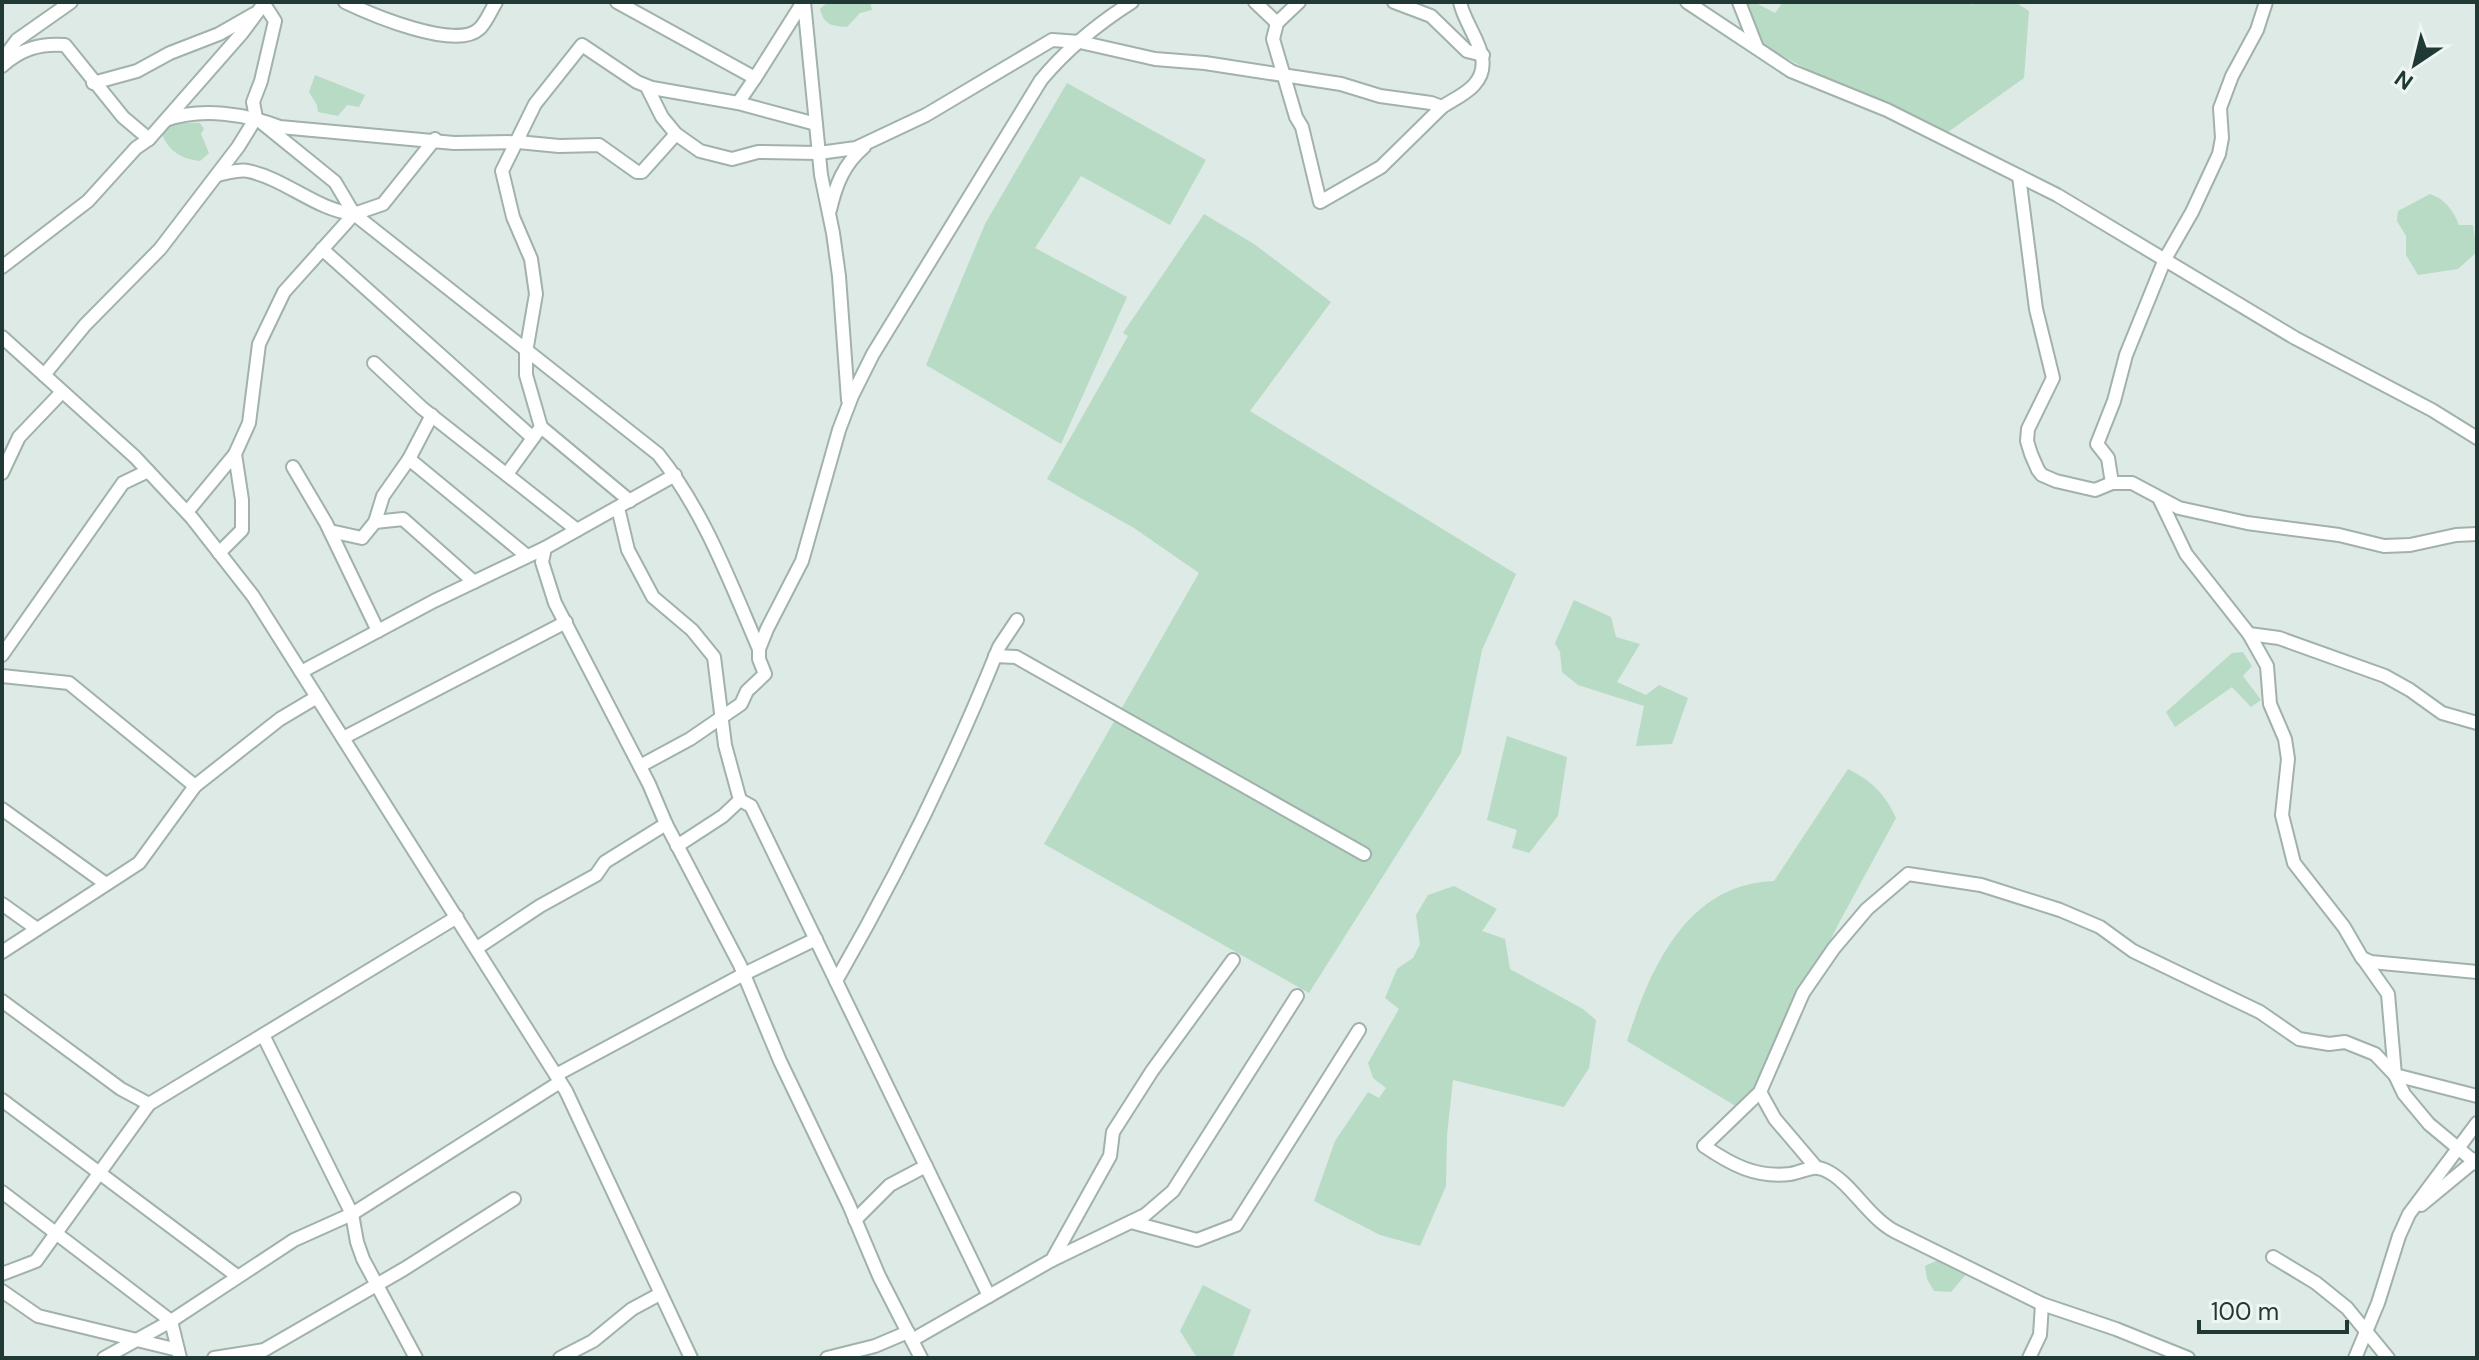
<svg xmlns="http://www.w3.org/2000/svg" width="2479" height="1360" font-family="'DM Sans',sans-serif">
<rect width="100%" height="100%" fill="#deeae5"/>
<g fill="#b7dbc4">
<path d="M828,2h42l2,8 -12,3 -13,14c-15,-1 -23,-2 -27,-18z"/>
<polygon points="1744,2 1754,2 1775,13 1783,2 1967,2 1971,5 1974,2 2015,2 2029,11 2024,78 1948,132 1821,77 1761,44"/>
<polygon points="315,75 365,95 359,107 347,105 338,116 318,112 317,105 309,92"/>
<polygon points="1067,83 1206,160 1170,225 1081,176 1035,248 1127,297 1061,444 926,365 985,224"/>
<path d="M173,122l27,1 4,6 -3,5 8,19 -9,8c-18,-2 -31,-9 -38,-27l3,-6z"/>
<path d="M2430,194c15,5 23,16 29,31h14l4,27 -19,17 -40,6 -12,-20v-19l-9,-15 1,-10z"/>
<polygon points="1204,214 1254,244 1331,302 1250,411 1516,574 1482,650 1461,753 1309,993 1044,844 1199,573 1134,528 1047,479 1128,336 1123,333"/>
<polygon points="1574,600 1611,617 1616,637 1640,644 1617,682 1646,695 1659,685 1688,698 1672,744 1636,746 1644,706 1578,685 1562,672 1560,652 1555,643"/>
<polygon points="2243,652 2252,666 2243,676 2261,700 2251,707 2232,687 2175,727 2166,712 2232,653"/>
<polygon points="1507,736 1567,757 1558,816 1529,853 1512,848 1517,830 1487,820"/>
<path d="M1848,769c24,12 37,25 48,49l-56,103 -85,170 -16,17 -112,-67c23,-72 59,-157 147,-160z"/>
<polygon points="1454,886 1497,909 1482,931 1505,939 1510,969 1583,1009 1596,1020 1589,1068 1564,1107 1453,1080 1447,1135 1446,1186 1420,1246 1380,1235 1314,1201 1335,1141 1368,1092 1379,1098 1386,1088 1373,1078 1368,1063 1399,1009 1385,998 1397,969 1413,958 1420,944 1416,915 1428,895"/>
<polygon points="1945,1257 1967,1273 1951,1292 1934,1291 1927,1279 1925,1266"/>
<polygon points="1203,1285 1251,1310 1232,1358 1197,1358 1180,1331"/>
</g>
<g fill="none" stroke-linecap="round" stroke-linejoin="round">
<defs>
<g id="minor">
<path d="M345,2c25,12 111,49 134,27 7,-6 12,-19 17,-27"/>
<polyline points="617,2 755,78 803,2"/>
<polyline points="804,2 821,175 833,233 839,276 848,400"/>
<polyline points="1255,2 1277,23"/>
<polyline points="1299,2 1277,23 1273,39 1296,117 1302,127 1320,202 1381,167 1442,107"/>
<polyline points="1394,2 1431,16 1467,51 1483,55"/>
<polyline points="1687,2 1791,71 1887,110 2057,195 2295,338 2432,410 2477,438"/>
<polyline points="1739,2 1757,48"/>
<path d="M264,4l11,17 -14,60 -8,21 3,16 79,64 19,32 304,240c46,57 72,128 101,195"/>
<polyline points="2,60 17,40 71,2"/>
<path d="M2,66c19,-17 38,-23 63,-21l58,72 26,22"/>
<polyline points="93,83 137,71 170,53 219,34 254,14"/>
<polyline points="647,87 662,117 676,134"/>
<polyline points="738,103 755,78"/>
<path d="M166,120c35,-13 80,-6 114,7l174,16 64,-1 41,4 40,-1 38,27h5l34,-38 24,17 32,8 26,-7 61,1 37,-5 70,-33 126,-75 28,2 75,17 50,4 136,21 39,12 51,7 11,4c10,-7 23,-12 32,-22 24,-26 -9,-56 -14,-83"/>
<path d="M217,175c10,-2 22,-6 31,-4 38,8 68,39 106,43"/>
<polyline points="2019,176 2036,309 2053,378 2028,429 2027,441 2031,454 2038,470 2042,475 2056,481 2095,490 2112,483 2132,483 2179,508 2247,523 2339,535 2384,546 2410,545 2456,535 2477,534"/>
<path d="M830,210c6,-26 14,-46 34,-63"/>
<polyline points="322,249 533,438"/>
<polyline points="2,267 88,201 136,148 149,139 242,33 265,2"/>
<polyline points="2,337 135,457 192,518 253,596 566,1091 691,1358"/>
<polyline points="374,363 422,408 577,530"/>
<polyline points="44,375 85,325 160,249 238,147 256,118"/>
<polyline points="541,427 630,501"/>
<polyline points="409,459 527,556"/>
<polyline points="293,467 326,523 378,631"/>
<polyline points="2,473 19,437 62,392"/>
<polyline points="507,474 541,427 526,375 526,352 536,294 531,259 513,217 502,171 535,104 582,45 637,82 652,88 738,103 816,124"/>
<polyline points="2112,483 2108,458 2097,444 2114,401 2126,355 2165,259 2192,212 2219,154 2222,138 2220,108 2232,76 2257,30 2266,2"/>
<polyline points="2160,500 2186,554 2249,634 2279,638 2385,676 2410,690 2442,713 2477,723"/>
<polyline points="618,508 628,550 653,597 692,630 714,657 725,745 740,800 723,816 677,846"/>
<polyline points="187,512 235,454"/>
<polyline points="375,522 383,496 409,459 432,415"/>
<polyline points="330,531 362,538 375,522 403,519 474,582"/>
<polyline points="545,548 542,562 555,603 649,784 666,824 740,965 780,1061 849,1205 879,1276 921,1358"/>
<polyline points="219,553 242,530 242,500 235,454 249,423 259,344 284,292 354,214 383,204 435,139"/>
<polyline points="2249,634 2267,666 2270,704 2285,739 2288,759 2282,815 2294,863 2344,927 2362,958 2371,962 2477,972"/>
<polyline points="2,655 123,483 148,471"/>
<polyline points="995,656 1016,657 1364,854"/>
<polyline points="301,672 434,601 545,548 675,475"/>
<polyline points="2,676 69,683 195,786 280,719 317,697"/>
<polyline points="343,738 566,622"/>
<path d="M640,766l50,-27 51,-35 6,-13 18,-17 -6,-15v-10l8,-20 35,-68 37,-131 13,-34 21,-42 168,-274c25,-30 58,-57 91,-78"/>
<polyline points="740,800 751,806 989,1296"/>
<polyline points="2,809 106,884"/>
<polyline points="2,904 37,929"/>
<polyline points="477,948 540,906 596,875 605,862 666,824"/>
<polyline points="2,952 139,863 195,786"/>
<polyline points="2364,960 2388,994 2395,1075 2477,1096"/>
<path d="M836,981c62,-108 117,-219 163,-334l18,-27"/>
<polyline points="2,1001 121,1089 149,1104"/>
<polyline points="263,1035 352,1214 357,1242 363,1259 416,1358"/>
<polyline points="556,1075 744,974 816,939"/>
<polyline points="1760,1092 1775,1119 1815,1166"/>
<polyline points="2,1100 237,1276"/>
<polyline points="2,1192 171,1321 180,1358"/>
<polyline points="2421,1205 2477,1159"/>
<polyline points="855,1220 890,1185 926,1166"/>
<polyline points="1131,1222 1197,1240 1236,1225 1359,1030"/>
<polyline points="2273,1257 2316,1283 2347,1308 2388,1358"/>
<polyline points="1052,1260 1145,1215 1173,1191 1297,996"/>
<polyline points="2,1274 36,1261 149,1104 457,917"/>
<polyline points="2,1291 38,1316 178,1350"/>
<polyline points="912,1340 1052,1260 1110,1156 1113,1132 1152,1071 1233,960"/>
<polyline points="104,1358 171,1321 294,1240 352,1214 560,1082"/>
<polyline points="214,1358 264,1350 404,1269 514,1199"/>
<polyline points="560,1358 593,1341 632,1309 660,1294"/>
<polyline points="827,1358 875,1346 908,1332"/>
<polyline points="2029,1358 2040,1335 2042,1304"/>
<path d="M2188,1358l-72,-29 -74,-25 -148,-73c-27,-15 -44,-50 -69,-61 -13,-6 -21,2 -35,4 -34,4 -58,-9 -86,-28l56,-54 43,-99 31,-45 33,-39 41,-35 73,11 79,25 40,17 33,24 127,61 39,27 30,5 16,-2 30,12 20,21 9,19 25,30 48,40"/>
<polyline points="2355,1358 2378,1303 2399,1236 2409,1214 2477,1123"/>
</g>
</defs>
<use href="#minor" stroke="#a1b1ac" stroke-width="16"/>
<use href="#minor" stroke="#fff" stroke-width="12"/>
</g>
<rect width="2479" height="1360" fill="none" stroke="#203934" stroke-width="8"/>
<g transform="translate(2415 64) rotate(215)" stroke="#eef6f3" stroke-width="6" paint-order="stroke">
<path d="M0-6L14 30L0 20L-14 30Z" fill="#203934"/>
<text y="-12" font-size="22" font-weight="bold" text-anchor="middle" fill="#203934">N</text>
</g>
<path d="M2199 1320v12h148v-12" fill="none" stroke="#203934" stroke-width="4"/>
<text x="2211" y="1320" font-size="24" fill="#203934" stroke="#eef6f3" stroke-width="6" paint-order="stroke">100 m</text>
</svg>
